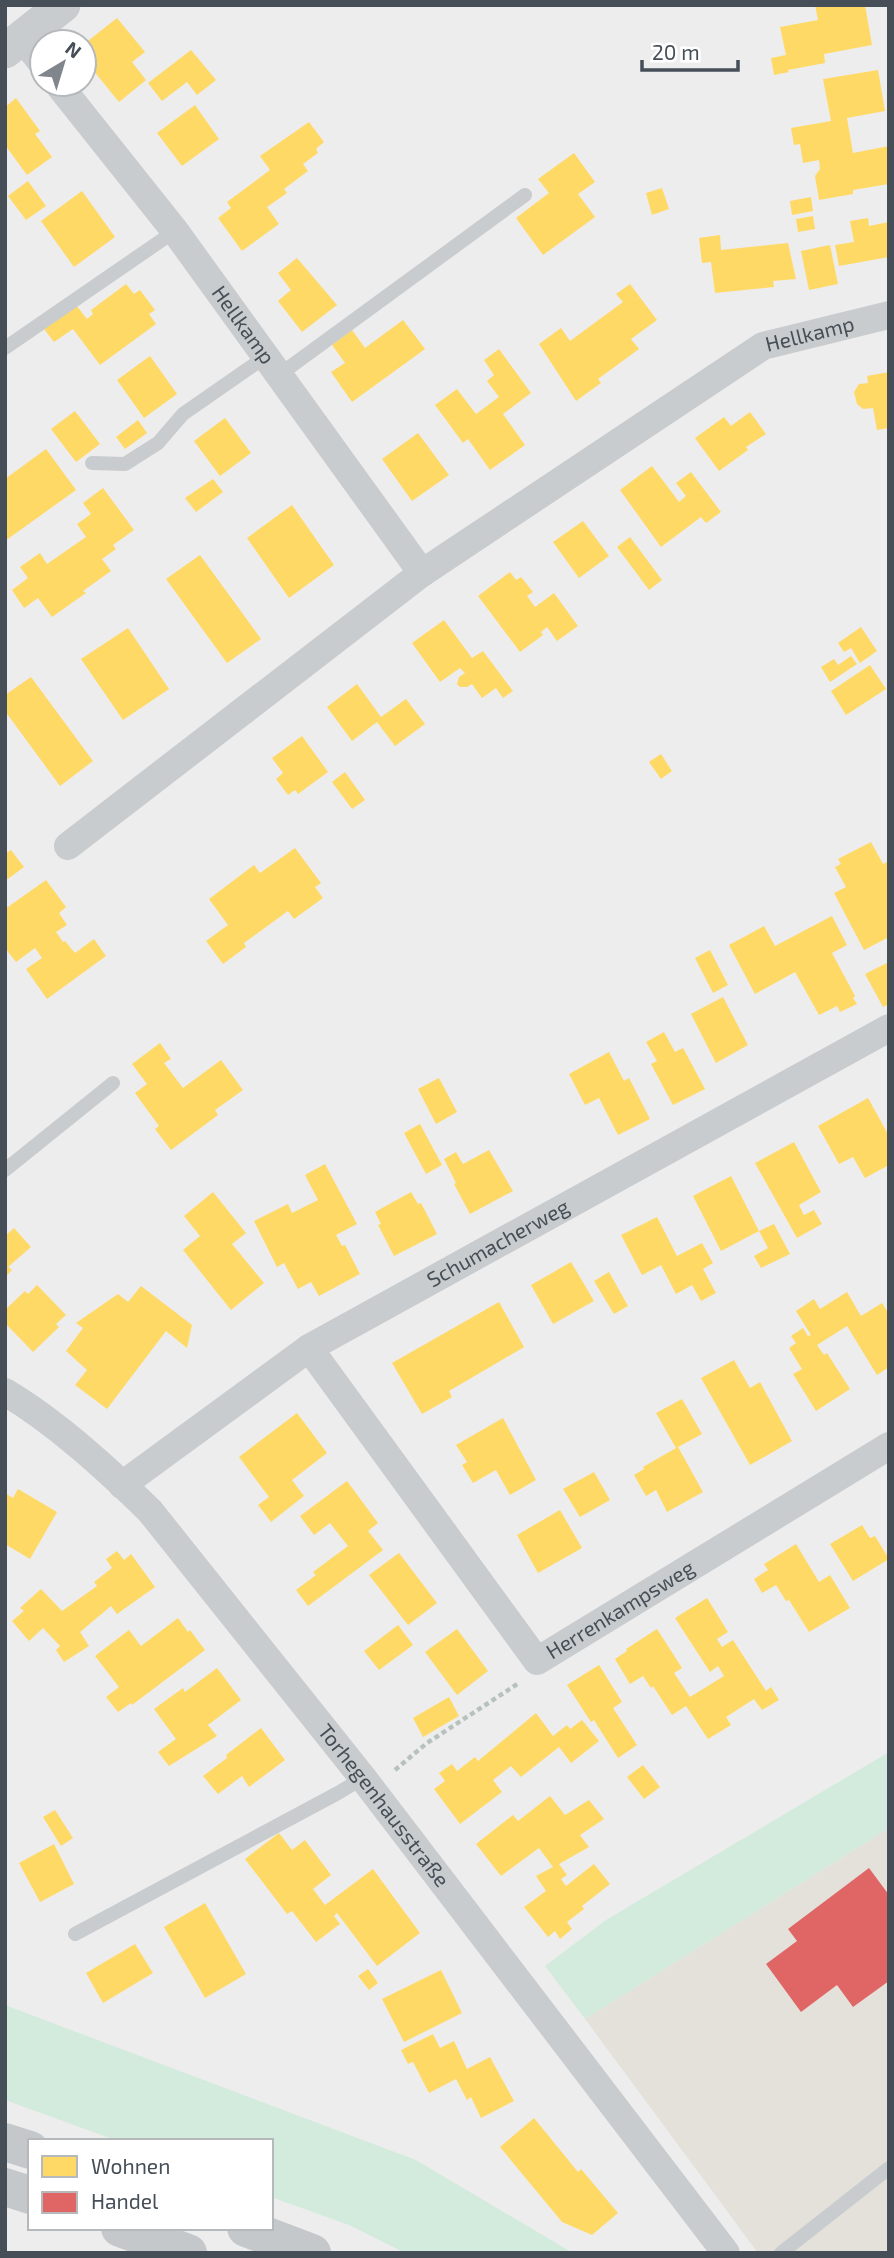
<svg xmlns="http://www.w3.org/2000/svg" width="894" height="2258" font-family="'Exo 2',sans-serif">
<rect width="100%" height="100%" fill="#eeeded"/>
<polygon fill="#e3e1da" points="889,1828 889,2253 758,2253 585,2019"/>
<g fill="#d3ebdd">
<polygon points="889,1752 889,1828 585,2019 545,1966 606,1920"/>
<polygon points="5,2005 416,2160 573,2253 405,2253 349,2225 271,2197 271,2141 118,2141 5,2100"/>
</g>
<g fill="#ffd966">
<polygon points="815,5 854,5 854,7 865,5 872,45 824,54 825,63 788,70 789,72 774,75 771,58 786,55 780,27 818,20"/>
<polygon points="117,18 145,52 132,62 146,80 119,102 84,59 84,44"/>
<polygon points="191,50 216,80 197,95 187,82 162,101 148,83"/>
<polygon points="878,70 885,111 847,118 853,153 889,146 889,184 853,190 853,194 819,200 815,176 820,169 819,160 803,163 800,144 794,145 791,128 831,121 823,79"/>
<polygon points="16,98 40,131 35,134 52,157 27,175 5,145 5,107"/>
<polygon points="195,105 219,139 182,166 157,133"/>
<polygon points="309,122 324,142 316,149 318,153 303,164 308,171 284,189 287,193 267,207 279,224 242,251 218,218 231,208 227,202 270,170 260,156"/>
<polygon points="574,153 595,182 578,194 595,217 543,255 516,218 549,193 538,179"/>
<polygon points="28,181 46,206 26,220 8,196"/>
<polygon points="662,188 669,209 652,215 646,193"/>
<polygon points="82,191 115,237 74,267 41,221"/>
<polygon points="811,197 813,211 792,215 790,201"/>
<polygon points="813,216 815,229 798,232 796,219"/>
<polygon points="868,218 869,226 889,222 889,257 839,266 835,245 854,242 850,221"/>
<polygon points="720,235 721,250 788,243 796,279 773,281 774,287 715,293 711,262 702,263 699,238"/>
<polygon points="830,245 838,284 809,290 801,251"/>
<polygon points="297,258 337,305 302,332 278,301 291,290 278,273"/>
<polygon points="126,284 134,294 140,290 155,310 149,314 156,324 100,365 73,329 54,342 44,329 76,305 87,319 93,314 91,310"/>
<polygon points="630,284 657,320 631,339 639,349 598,379 601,383 576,401 539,344 561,328 570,341 623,302 616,294"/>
<polygon points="403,320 425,349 352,402 331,372 345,363 332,345 352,330 365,348"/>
<polygon points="499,349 531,393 503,414 525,445 490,470 468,439 463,443 435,405 457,389 476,414 499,397 487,381 494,375 484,360"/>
<polygon points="150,356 177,394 144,418 117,380"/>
<polygon points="889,372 889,428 877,430 873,408 863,409 857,404 854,392 859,384 868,383 867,376"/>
<polygon points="75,411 100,444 76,462 51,429"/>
<polygon points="750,412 766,434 746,447 748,450 719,471 695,438 724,417 731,426"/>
<polygon points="225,418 251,453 220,476 194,441"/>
<polygon points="138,420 147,433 125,449 116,437"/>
<polygon points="418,433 449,475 412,501 382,459"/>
<polygon points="46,449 76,490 5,541 5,479"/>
<polygon points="652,466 679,502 686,496 676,483 691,472 721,512 706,523 701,517 661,547 620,490"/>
<polygon points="213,479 223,492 196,512 185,498"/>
<polygon points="103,488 134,530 113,545 116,549 102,559 111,571 83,591 86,593 52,617 38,598 24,608 12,590 28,578 20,567 40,553 47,564 86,537 77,524 91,514 83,503"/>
<polygon points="292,505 334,565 289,598 247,538"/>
<polygon points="583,521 609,556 579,578 553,542"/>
<polygon points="630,537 662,580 649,590 617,547"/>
<polygon points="200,555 261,639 227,663 166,579"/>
<polygon points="510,572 516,580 521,577 533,592 527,596 535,607 554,593 578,626 557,641 547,627 541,632 543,635 520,652 478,596"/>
<polygon points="444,620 472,658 483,651 513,691 503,698 496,688 482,698 472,684 467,687 460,687 457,684 459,677 465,673 460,668 440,682 412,643"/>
<polygon points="861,627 877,651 860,663 851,648 844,652 838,643"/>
<polygon points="128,628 169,689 123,720 81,659"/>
<polygon points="851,656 857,664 830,682 821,667 834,659 838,665"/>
<polygon points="870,665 886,689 846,715 831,691"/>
<polygon points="31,677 93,761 60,786 5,711 5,695"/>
<polygon points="357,684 381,717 406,699 425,724 395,746 377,722 352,741 327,707"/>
<polygon points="302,736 328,772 298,794 295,790 288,795 276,779 283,773 272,758"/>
<polygon points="661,754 672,771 661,779 649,762"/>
<polygon points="345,772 365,800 352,809 332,782"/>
<polygon points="871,842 883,864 889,861 889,937 864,950 834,893 846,887 835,867 841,864 838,859"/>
<polygon points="295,848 321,883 315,887 323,898 294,919 288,911 244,943 246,947 223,964 206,941 228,925 209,899 254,865 260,873"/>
<polygon points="11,850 24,867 5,881 5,854"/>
<polygon points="46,880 66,907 59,913 67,925 56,932 63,942 65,941 75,953 94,939 106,956 47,999 26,969 42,958 35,948 16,962 5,948 5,909"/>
<polygon points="832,916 847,945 832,953 855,996 853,998 857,1004 840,1012 837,1006 819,1015 795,972 755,994 729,945 764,926 775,946"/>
<polygon points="710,950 728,985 713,993 695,958"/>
<polygon points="889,962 889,1004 883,1007 865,974"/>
<polygon points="723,997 748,1045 716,1063 691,1014"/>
<polygon points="664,1032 675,1052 683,1048 705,1089 673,1105 651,1064 657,1061 646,1042"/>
<polygon points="160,1043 171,1059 164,1063 183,1088 221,1060 243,1090 215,1110 218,1115 171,1150 155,1129 159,1126 135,1093 147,1084 132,1064"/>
<polygon points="609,1052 624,1081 629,1078 650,1119 618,1135 599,1098 585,1105 569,1074"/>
<polygon points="439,1078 457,1112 436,1124 418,1089"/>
<polygon points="868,1098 889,1136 889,1165 865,1178 853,1157 839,1164 818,1126"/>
<polygon points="420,1124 442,1165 426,1174 404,1133"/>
<polygon points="794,1142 821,1192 799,1205 804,1215 814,1210 822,1224 797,1238 755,1163"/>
<polygon points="489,1150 513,1191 470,1214 454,1184 456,1183 444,1159 456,1152 463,1164"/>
<polygon points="325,1164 357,1224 336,1235 342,1246 345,1245 360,1274 319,1296 311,1282 298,1289 284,1263 277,1267 254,1221 288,1204 292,1213 318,1200 305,1175"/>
<polygon points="731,1176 759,1231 774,1224 790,1254 761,1268 754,1256 768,1248 759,1231 721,1251 693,1196"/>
<polygon points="213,1192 246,1233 232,1244 264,1283 231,1310 183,1250 200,1236 184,1216"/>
<polygon points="411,1192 418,1204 421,1203 437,1234 394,1256 378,1225 381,1224 375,1212"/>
<polygon points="657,1217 677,1256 702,1243 713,1263 703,1269 716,1293 701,1301 692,1285 676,1294 661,1265 642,1275 621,1235"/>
<polygon points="14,1228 31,1247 8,1267 12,1270 5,1277 5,1236"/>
<polygon points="571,1262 594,1301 553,1324 531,1285"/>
<polygon points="609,1272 628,1306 614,1314 594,1281"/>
<polygon points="37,1285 66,1315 56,1324 59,1327 33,1352 5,1323 5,1310 25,1291 28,1294"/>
<polygon points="141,1286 192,1325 187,1348 166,1331 107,1409 75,1385 87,1370 66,1351 83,1328 76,1323 118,1294 128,1302"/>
<polygon points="847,1292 861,1316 882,1303 889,1314 889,1367 877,1375 847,1326 817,1345 824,1355 827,1353 850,1389 816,1411 793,1374 802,1369 789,1348 796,1343 791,1336 803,1328 808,1336 811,1335 796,1311 814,1299 820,1309"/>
<polygon points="499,1302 524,1347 449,1391 452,1397 422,1414 392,1363"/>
<polygon points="734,1360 750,1388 760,1382 792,1441 750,1465 701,1378"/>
<polygon points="682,1399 702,1434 678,1447 703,1492 667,1512 656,1490 646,1496 634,1475 644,1469 643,1467 676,1448 656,1413"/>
<polygon points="297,1413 327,1453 292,1480 304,1496 271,1522 258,1505 269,1497 239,1457"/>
<polygon points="503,1418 536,1480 510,1495 496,1470 473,1483 462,1465 467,1462 456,1445"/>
<polygon points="594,1472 610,1500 580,1517 563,1489"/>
<polygon points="347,1481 378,1523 368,1531 383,1550 308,1606 296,1590 316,1575 313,1572 348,1546 330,1523 314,1535 300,1516"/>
<polygon points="18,1489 57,1512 30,1559 5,1544 5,1493 13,1498"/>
<polygon points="560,1510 582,1548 538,1573 517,1535"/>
<polygon points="862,1525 870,1538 875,1536 889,1559 853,1581 830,1544"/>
<polygon points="796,1544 819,1582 830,1575 850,1608 809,1632 789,1600 786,1601 776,1585 762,1593 754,1579 768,1570 764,1564"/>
<polygon points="117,1551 124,1560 131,1554 155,1587 117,1614 111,1606 80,1632 89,1646 64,1662 56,1650 60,1646 43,1628 29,1641 12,1621 24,1611 20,1608 41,1589 62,1611 97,1586 94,1582 112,1568 106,1559"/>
<polygon points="399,1553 437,1603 408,1625 369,1575"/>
<polygon points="707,1598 728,1632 717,1639 722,1647 733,1640 766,1691 771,1687 779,1700 762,1710 754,1699 726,1717 731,1725 708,1739 686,1706 672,1715 653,1686 651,1688 643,1676 630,1684 615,1659 627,1651 626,1649 657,1629 682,1668 674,1673 690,1697 724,1676 718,1666 710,1672 675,1618"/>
<polygon points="178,1618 188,1632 190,1630 205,1650 132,1705 131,1703 118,1712 106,1697 119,1687 95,1656 129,1630 141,1646"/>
<polygon points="398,1625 413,1645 379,1670 364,1651"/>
<polygon points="457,1629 488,1671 457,1695 425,1652"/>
<polygon points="599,1665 622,1702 613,1708 637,1745 618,1758 594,1720 591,1722 567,1685"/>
<polygon points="217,1668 241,1700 208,1725 217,1736 169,1766 158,1752 176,1739 154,1709 183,1688 185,1692"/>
<polygon points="449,1697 459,1716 423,1737 413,1718"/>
<polygon points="536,1713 553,1736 567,1725 570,1729 582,1720 599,1741 571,1763 559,1747 521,1777 511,1766 493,1780 502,1792 460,1824 434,1789 445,1781 439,1773 452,1764 457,1771 475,1757 478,1761"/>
<polygon points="261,1728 285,1760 249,1787 242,1776 218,1794 203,1776 227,1758 226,1755"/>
<polygon points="643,1765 660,1787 644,1799 627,1777"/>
<polygon points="550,1796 565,1815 589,1800 604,1819 580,1835 589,1847 559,1864 567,1875 561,1879 566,1886 594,1864 610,1884 582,1906 584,1909 567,1922 572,1929 560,1939 555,1931 548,1937 524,1907 546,1891 536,1876 553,1867 539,1848 501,1876 476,1844 513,1815 518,1821"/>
<polygon points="55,1810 73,1838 61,1846 43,1817"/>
<polygon points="279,1833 292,1850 305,1840 331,1875 313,1889 325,1905 373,1869 420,1933 377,1966 337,1913 334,1916 340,1924 316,1942 292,1911 287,1914 245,1859"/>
<polygon points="54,1844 74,1884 40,1902 19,1863"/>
<polygon points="205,1903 246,1974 205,1998 164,1927"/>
<polygon points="135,1944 153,1973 103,2003 86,1973"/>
<polygon points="368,1969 378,1983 369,1990 358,1976"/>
<polygon points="441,1970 462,2013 404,2042 382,1999"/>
<polygon points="433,2034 440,2048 454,2041 467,2069 490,2057 514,2101 481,2118 471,2097 467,2100 456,2079 429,2093 413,2062 408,2064 401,2050"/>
<polygon points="534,2118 578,2172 581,2169 618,2213 592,2235 562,2222 500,2147"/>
</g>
<polygon fill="#e06666" points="869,1868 889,1895 889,1981 853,2007 837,1985 801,2012 766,1964 797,1941 788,1929"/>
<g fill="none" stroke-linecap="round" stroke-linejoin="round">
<polyline stroke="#b7c2be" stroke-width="4.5" stroke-dasharray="5 3.5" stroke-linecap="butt" points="395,1770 427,1743 519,1683"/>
<g stroke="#c9ccce" stroke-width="14">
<polyline points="5,348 175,231"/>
<polyline points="279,375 525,195"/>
<polyline points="92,463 125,464 158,443 183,414 265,357"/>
<polyline points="5,1170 113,1083"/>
<polyline points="75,1934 338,1793 363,1778"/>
<polyline points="781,2253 889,2168"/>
</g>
<g stroke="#c9ccce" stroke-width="28">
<polyline points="22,38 42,63"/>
<path id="s1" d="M58,84l117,147 247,342"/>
<path id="s2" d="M68,846l354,-273 341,-227 126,-31"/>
<path id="s3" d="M309,1348l228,313 352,-215"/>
<path id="s4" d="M5,1392c52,31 102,77 145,119l213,267 363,475"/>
<path id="s5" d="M122,1485l187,-137 580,-320"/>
</g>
<polyline stroke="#c9ccce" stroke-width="35" points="5,51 63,5"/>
<g stroke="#c5c8cb" stroke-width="38">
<polyline points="5,2142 30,2150"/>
<polyline points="5,2187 30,2195"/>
<polyline points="120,2228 188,2253"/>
<polyline points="246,2228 312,2253"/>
</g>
</g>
<g text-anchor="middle" stroke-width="7" stroke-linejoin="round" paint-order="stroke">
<g font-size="21" fill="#464f58" stroke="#fff">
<text dy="7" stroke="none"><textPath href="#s1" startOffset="304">Hellkamp</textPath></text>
<text dy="7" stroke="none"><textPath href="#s2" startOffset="905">Hellkamp</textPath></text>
<text dy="7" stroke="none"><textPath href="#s5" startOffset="448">Schumacherweg</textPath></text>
<text dy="7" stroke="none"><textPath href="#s3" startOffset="485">Herrenkampsweg</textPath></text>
<text dy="7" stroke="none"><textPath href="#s4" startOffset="564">Torhegenhausstraße</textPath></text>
</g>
</g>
<rect width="894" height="2258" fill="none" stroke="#464f58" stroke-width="14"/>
<rect x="28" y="2139" width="245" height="91" fill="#ffffff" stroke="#b5b9bc" stroke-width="2"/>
<rect x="42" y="2156" width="35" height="21" fill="#ffd966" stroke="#b5b9bc" stroke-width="2"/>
<text x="91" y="2174" font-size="21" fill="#464f58">Wohnen</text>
<rect x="42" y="2192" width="35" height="21" fill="#e06666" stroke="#b5b9bc" stroke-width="2"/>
<text x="91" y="2209" font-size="21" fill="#464f58">Handel</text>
<g transform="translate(63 63) rotate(38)"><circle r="33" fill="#ffffff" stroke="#b5b9bc" stroke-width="2"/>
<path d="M0-5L12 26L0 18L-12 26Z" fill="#81868c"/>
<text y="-10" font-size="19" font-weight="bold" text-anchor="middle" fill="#464f58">N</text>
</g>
<path d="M642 60v10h96v-10" fill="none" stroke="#464f58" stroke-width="3.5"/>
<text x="652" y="60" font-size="21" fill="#464f58" stroke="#ffffff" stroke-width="5" paint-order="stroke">20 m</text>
</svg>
